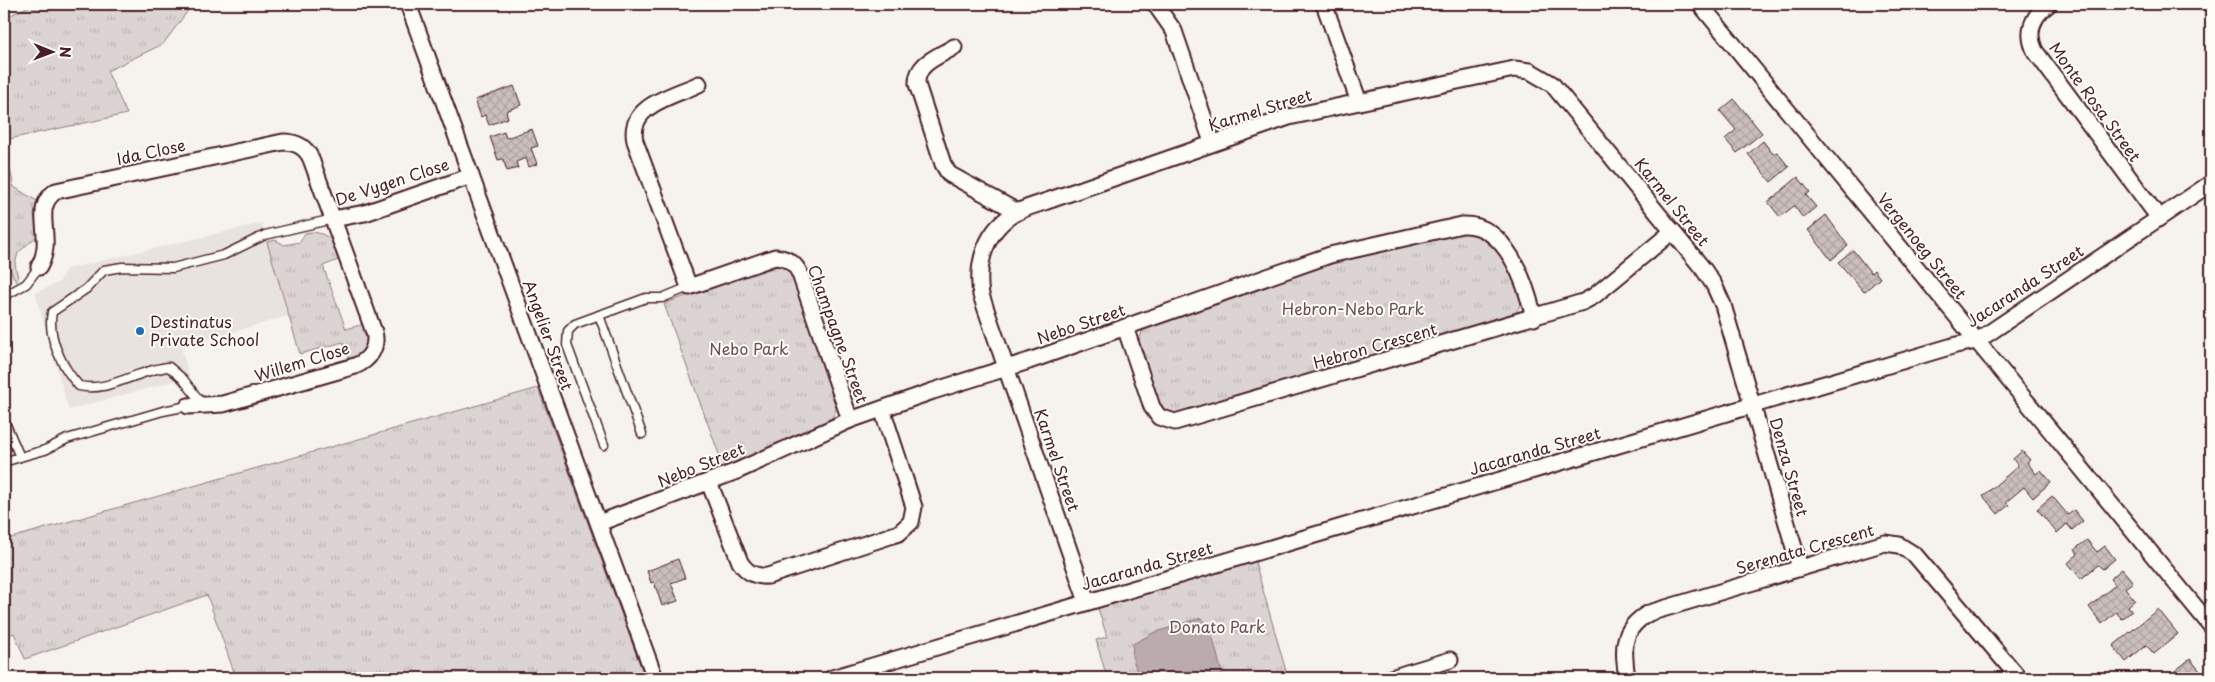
<svg xmlns="http://www.w3.org/2000/svg" width="2215" height="682" font-family="'Playpen Sans',sans-serif">
<defs>
<pattern id="grass-tufts" width="24" height="20" patternUnits="userSpaceOnUse" patternTransform="scale(1.25)"><rect width="24" height="20" fill="#dcd4d2"/><path d="M3 7l-1-3M5 7V3M7 7l1-3M15 17l-1-3M17 17v-4M19 17l1-3" fill="none" stroke="#beb6b4"/></pattern>
<pattern id="building-cross-hatch" width="8" height="8" patternUnits="userSpaceOnUse" patternTransform="scale(1.25)"><rect width="8" height="8" fill="#cbbfbe"/><path d="M0 0l8 8M0 8l8-8" fill="none" stroke="#b0a4a3"/></pattern>
</defs>
<rect width="100%" height="100%" fill="#f6f3ef"/>
<filter id="ink" filterUnits="userSpaceOnUse"><feTurbulence type="fractalNoise" baseFrequency=".02" numOctaves="2"/><feDisplacementMap in="SourceGraphic" scale="10" xChannelSelector="R" yChannelSelector="G"/><feConvolveMatrix kernelMatrix="1 2 1 2 8 2 1 2 1" color-interpolation-filters="sRGB"/></filter>
<g filter="url(#ink)">
<polygon fill="#e9e3e0" points="262,223 288,316 181,347 189,377 69,410 35,293 59,282 66,269"/>
<g fill="url(#grass-tufts)" stroke="#937a7e">
<polygon points="34,4 193,4 163,44 107,71 127,114 4,140 4,25 6,17"/>
<polygon points="4,142 14,187 37,201 34,214 37,236 18,253 15,264 18,278 16,282 4,256"/>
<path d="M310,232c16,0 30,11 28,28l-15,6 23,63 18,-5c5,16 5,30 -14,35l-2,-2 -5,-15 -43,12 -33,-112 9,-2 8,5 16,-3 5,-9z"/>
<path d="M1463,232c5,0 11,0 15,2 17,6 46,50 43,67 -1,7 -5,12 -11,16l-335,98 -12,-4 -3,-4 -22,-63 4,-12 7,-6 170,-61z"/>
<path d="M773,264c8,-1 14,2 19,9l45,129c-1,9 -3,15 -9,21l-104,45 -60,-164z"/>
<polygon points="538,388 645,678 236,678 207,595 25,659 14,633 4,637 4,540"/>
<polygon points="1255,562 1288,678 1107,678 1096,640 1107,637 1098,608"/>
</g>
<polygon fill="#bbabac" stroke="#8e7378" points="1201,618 1210,626 1223,678 1139,678 1132,656 1133,644 1153,633"/>
<g fill="url(#building-cross-hatch)" stroke="#4a1f2b">
<polygon points="514,86 521,105 506,111 508,118 489,125 485,115 481,117 475,100"/>
<polygon points="1734,99 1762,133 1737,153 1725,139 1736,130 1720,111"/>
<polygon points="532,129 538,146 531,148 537,164 529,167 526,158 516,162 518,168 507,171 503,159 498,160 490,137 504,132 506,138"/>
<polygon points="1763,141 1773,154 1777,152 1789,167 1771,182 1748,154"/>
<polygon points="1798,177 1810,192 1806,195 1816,207 1803,218 1794,206 1780,217 1768,202"/>
<polygon points="1826,215 1848,246 1831,260 1808,230"/>
<polygon points="1853,250 1871,273 1874,270 1880,278 1864,292 1838,262"/>
<polygon points="2022,451 2030,460 2027,462 2036,474 2041,470 2051,482 2033,498 2024,487 2006,502 2009,505 1998,514 1983,496 2018,466 2013,459"/>
<polygon points="2052,496 2068,515 2074,510 2083,521 2072,530 2067,524 2057,533 2037,509"/>
<polygon points="2087,540 2097,552 2105,546 2115,559 2103,569 2098,565 2081,579 2068,563 2078,554 2075,549"/>
<polygon points="678,559 685,578 671,583 678,601 662,606 654,582 651,583 647,571"/>
<polygon points="2122,569 2133,582 2125,588 2135,600 2128,606 2132,611 2122,619 2116,612 2102,624 2089,607 2115,585 2110,579"/>
<polygon points="2158,609 2178,634 2154,654 2146,645 2126,662 2113,646"/>
<polygon points="2190,659 2206,678 2166,678"/>
</g>
<g fill="none" stroke-linecap="round" stroke-linejoin="round">
<defs>
<g id="lane">
<polyline points="4,296 26,284 39,267"/>
<polyline points="599,315 642,434"/>
<path d="M203,405l-20,-26 -14,-12c-30,2 -60,26 -90,19 -17,-19 -32,-49 -27,-74l34,-23 18,-19 18,-3 51,1 51,-13 41,-20 68,-16"/>
<polyline points="4,420 20,457 4,462"/>
<polyline points="604,445 567,345 568,331 575,324 646,298 662,298 689,287"/>
<polyline points="20,457 45,450 67,439 163,411 188,406"/>
</g>
<g id="street">
<polyline points="408,4 655,678"/>
<polyline points="1155,4 1174,31 1212,142"/>
<polyline points="1324,4 1359,102"/>
<polyline points="1700,4 2211,626"/>
<path d="M2049,4c-17,12 -23,28 -14,47l124,167"/>
<path d="M954,47c-16,10 -38,16 -37,37l26,80 6,10 69,38"/>
<path d="M699,84c-25,12 -72,21 -64,57l54,146 86,-30c13,1 20,6 25,17l50,146"/>
<polyline points="333,219 365,213 471,176"/>
<path d="M39,267c17,-30 -9,-58 17,-76l227,-49c13,0 23,5 28,17l63,173c4,15 -4,28 -19,34l-132,38 -35,2"/>
<polyline points="1125,327 1152,407 1159,417 1175,422 1583,302 1594,296 1673,231"/>
<path d="M709,482l31,80c7,11 15,15 28,14l131,-43 12,-11 3,-15 -32,-98"/>
<path d="M599,523l138,-52 113,-51 83,-29 96,-30 301,-106 132,-30c44,-3 64,59 72,93"/>
<path d="M1087,602l-106,-307c-5,-33 5,-66 36,-83 10,-5 22,-8 33,-12l239,-83 225,-48 16,2 22,13 152,186 10,15 9,20 77,263"/>
<polyline points="832,678 1956,345 1977,341 2211,183"/>
<polyline points="1391,678 1407,673"/>
<polyline points="1408,678 1407,673 1450,660"/>
<path d="M1627,678c-4,-28 -7,-49 22,-65l236,-70 14,2 16,10 104,123"/>
</g>
</defs>
<use href="#lane" stroke="#4a1f2b" stroke-width="11"/>
<use href="#street" stroke="#4a1f2b" stroke-width="19"/>
<use href="#lane" stroke="#fdfcf7" stroke-width="8"/>
<use href="#street" stroke="#fdfcf7" stroke-width="15"/>
</g>
</g>
<circle fill="#1f6fb2" stroke="#fdfcf7" stroke-width="2" cx="140" cy="331" r="5"/>
<g text-anchor="middle" stroke-width="4" stroke-linejoin="round" paint-order="stroke">
<g font-size="16" fill="#4a1f2b" stroke="#fdfcf7">
<text transform="translate(2095 102) rotate(54)" y="6">Monte Rosa Street</text>
<text transform="translate(1260 110) rotate(-17)" y="6">Karmel Street</text>
<text transform="translate(151 152) rotate(-12)" y="6">Ida Close</text>
<text transform="translate(392 182) rotate(-18)" y="6">De Vygen Close</text>
<text transform="translate(1672 202) rotate(51)" y="6">Karmel Street</text>
<text transform="translate(1922 246) rotate(51)" y="6">Vergenoeg Street</text>
<text transform="translate(2025 286) rotate(-33)" y="6">Jacaranda Street</text>
<text transform="translate(1081 324) rotate(-19)" y="6">Nebo Street</text>
<text transform="translate(838 334) rotate(70)" y="6">Champagne Street</text>
<text transform="translate(548 335) rotate(70)" y="6">Angelier Street</text>
<text transform="translate(1375 346) rotate(-16)" y="6">Hebron Crescent</text>
<text transform="translate(302 362) rotate(-17)" y="6">Willem Close</text>
<text transform="translate(1535 451) rotate(-16)" y="6">Jacaranda Street</text>
<text transform="translate(1057 460) rotate(71)" y="6">Karmel Street</text>
<text transform="translate(701 465) rotate(-22)" y="6">Nebo Street</text>
<text transform="translate(1789 467) rotate(74)" y="6">Denza Street</text>
<text transform="translate(1805 549) rotate(-16)" y="6">Serenata Crescent</text>
<text transform="translate(1147 566) rotate(-16)" y="6">Jacaranda Street</text>
</g>
<g font-size="16" fill="#6e4c55" stroke="#fdfcf7">
<text x="1353" y="315">Hebron-Nebo Park</text>
<text x="749" y="355">Nebo Park</text>
<text x="1217" y="633">Donato Park</text>
</g>
<g font-size="16" fill="#4a1f2b" stroke="#fdfcf7" text-anchor="start">
<text x="150" y="328">Destinatus<tspan x="150" dy="18">Private School</tspan></text>
</g>
</g>
<rect width="2215" height="682" fill="none" stroke="#fdfcf7" stroke-width="20"/>
<rect x="10" y="10" width="2195" height="662" fill="none" stroke="#4a1f2b" stroke-width="2" filter="url(#ink)"/>
<g transform="translate(52 52) rotate(91)" stroke="#fdfcf7" stroke-width="4" paint-order="stroke">
<path d="M0-4L9 19L0 12L-9 19Z" fill="#4a1f2b"/>
<text y="-8" font-size="14" font-weight="bold" text-anchor="middle" fill="#4a1f2b">N</text>
</g>
</svg>
